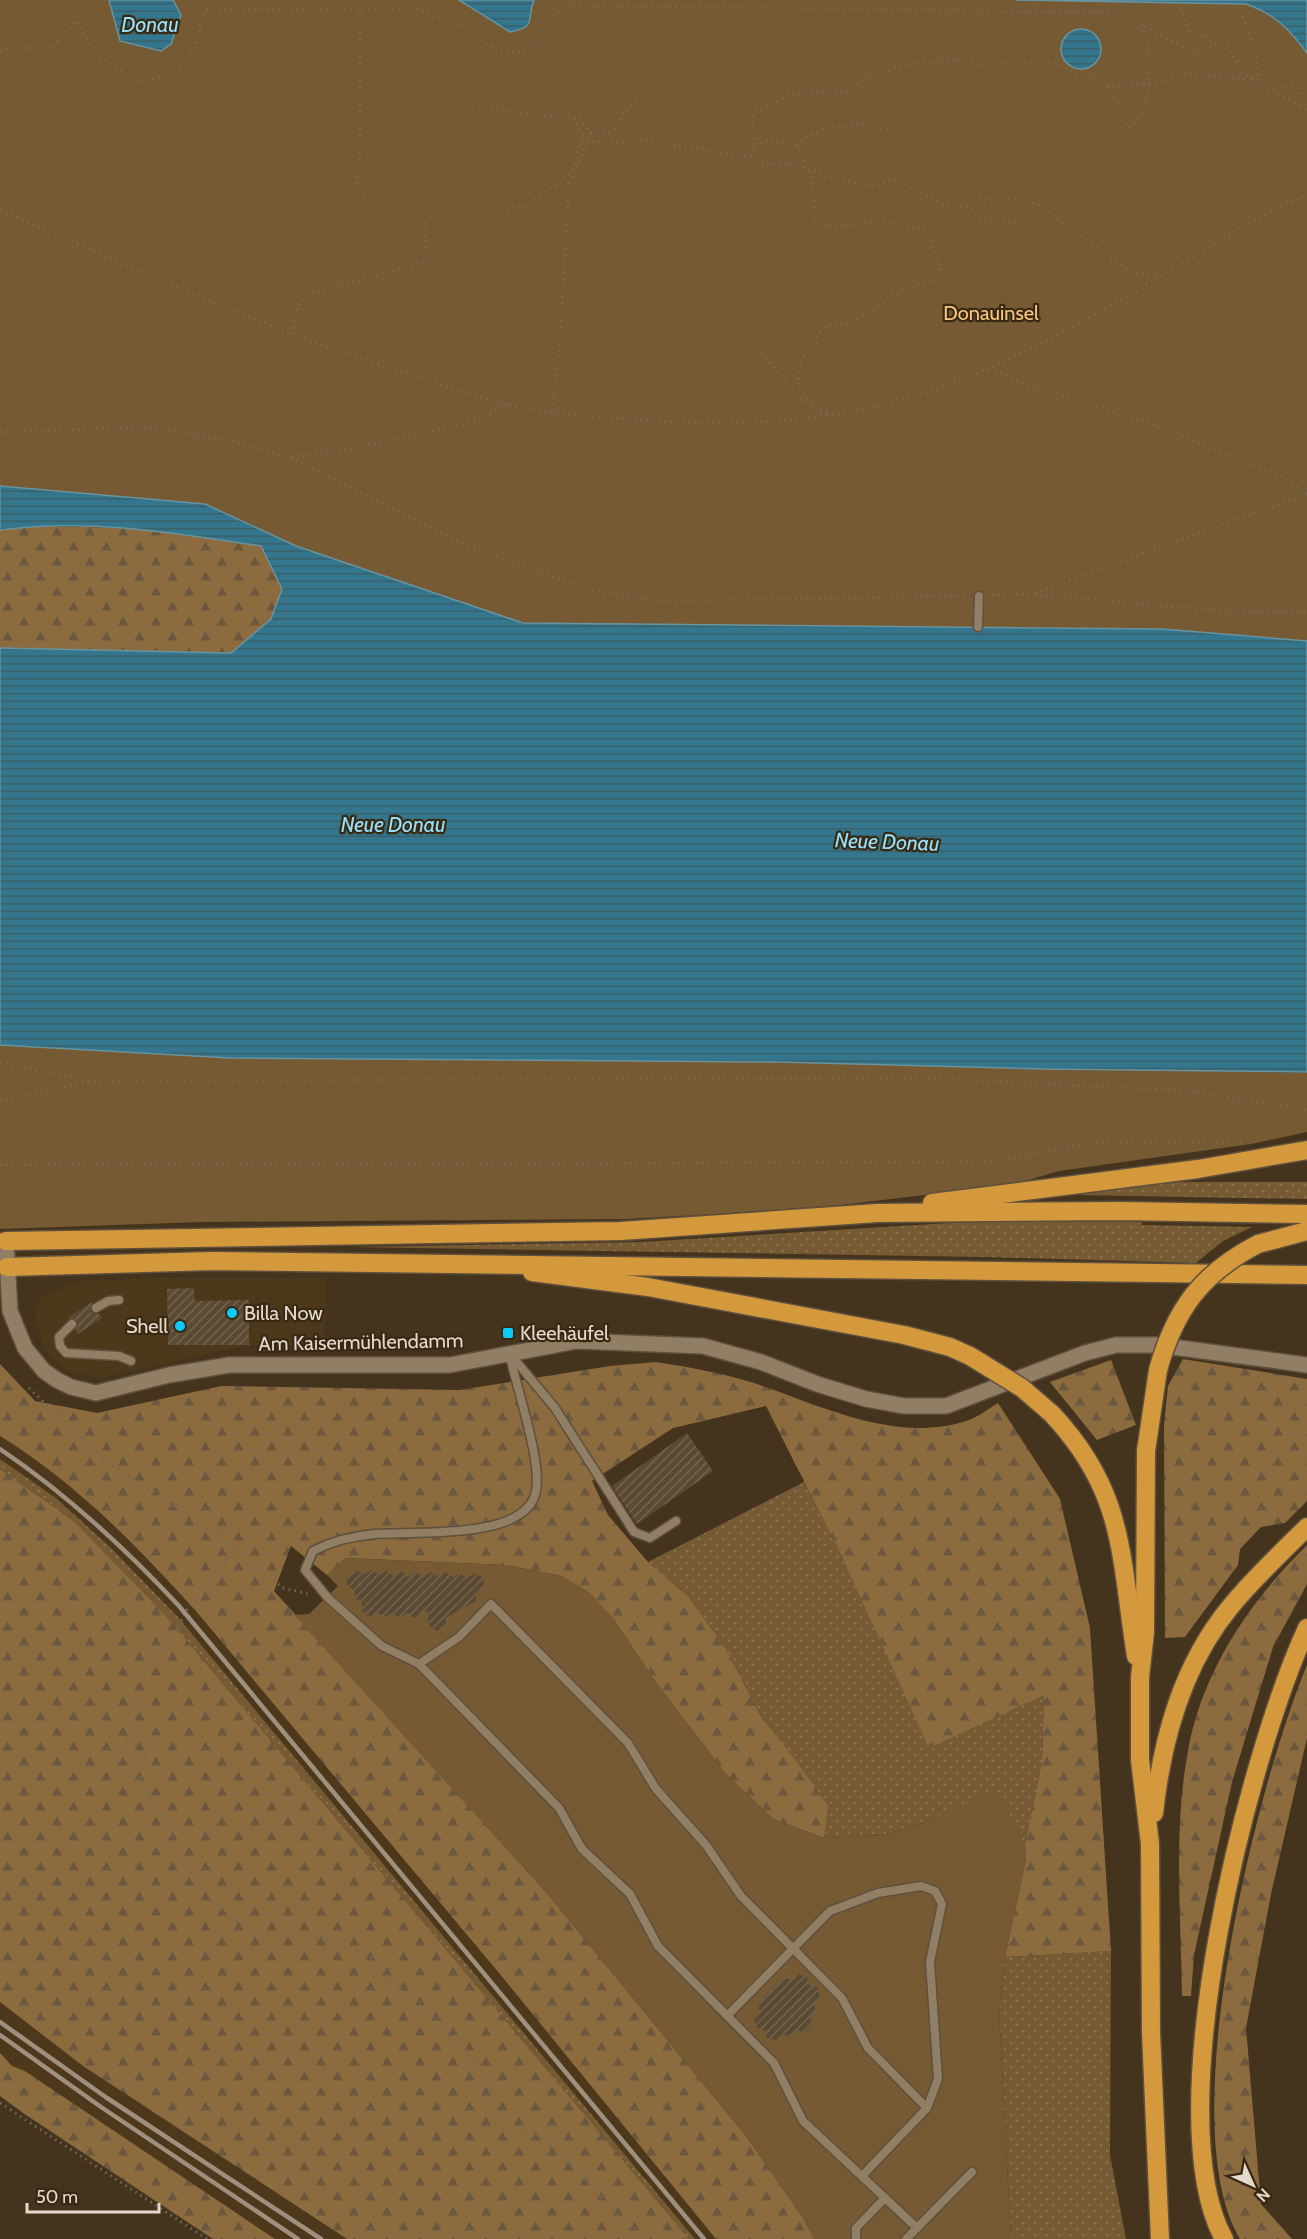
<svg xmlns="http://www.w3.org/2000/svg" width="1307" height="2239" font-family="Cabin,sans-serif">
<defs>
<pattern id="grass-dots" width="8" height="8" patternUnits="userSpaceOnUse" patternTransform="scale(1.5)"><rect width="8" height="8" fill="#755a33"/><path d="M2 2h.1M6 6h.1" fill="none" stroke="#88714f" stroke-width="1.8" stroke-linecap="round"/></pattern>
<pattern id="forest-firs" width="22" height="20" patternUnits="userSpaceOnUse" patternTransform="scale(1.5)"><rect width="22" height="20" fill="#8c6b3e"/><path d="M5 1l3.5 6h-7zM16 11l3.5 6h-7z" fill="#6c583e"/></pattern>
<pattern id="water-rules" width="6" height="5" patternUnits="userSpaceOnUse" patternTransform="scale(1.5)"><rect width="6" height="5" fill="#34768d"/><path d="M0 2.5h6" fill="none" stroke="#3b5e69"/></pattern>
<pattern id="building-hatch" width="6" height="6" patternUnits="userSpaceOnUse" patternTransform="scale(1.5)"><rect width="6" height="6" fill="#5b4a33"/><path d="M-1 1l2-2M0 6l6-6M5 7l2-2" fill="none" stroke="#72644f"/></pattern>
</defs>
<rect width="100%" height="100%" fill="#44331d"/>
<g fill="#4d381b">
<polygon points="157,1278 326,1278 324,1346 249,1345 102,1378 71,1373 53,1360 45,1350 35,1321 37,1303 42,1297 80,1281"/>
<polygon points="0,1436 29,1454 76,1490 152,1563 195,1610 499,1973 716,2239 695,2239 178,1617 111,1548 56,1498 0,1459"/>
<polygon points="0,2002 83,2066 347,2239 275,2239 26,2071 12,2066 0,2053"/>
</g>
<g fill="url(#grass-dots)">
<polygon points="1169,1182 1307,1182 1307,1199 1077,1195"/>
<polygon points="982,1221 1142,1222 1142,1225 1252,1227 1223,1241 1196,1263 986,1257 350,1247 641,1242"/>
<polygon points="0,1459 56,1498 111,1548 178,1617 695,2239 689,2239 167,1617 75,1522 0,1469"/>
<polygon points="804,1482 844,1561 1044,1695 1042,1761 1025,1845 996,1790 923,1823 883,1835 824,1838 827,1806 794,1758 760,1715 726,1649 689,1597 648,1562"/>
<polygon points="1111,1951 1110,2155 1126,2239 1011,2239 999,2011 1005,1957"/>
</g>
<g fill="url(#forest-firs)">
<polygon points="28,526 139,528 261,546 282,589 271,619 231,653 0,648 0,530"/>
<polygon points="1183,1359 1307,1379 1307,1501 1285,1523 1261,1527 1240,1549 1238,1565 1185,1637 1165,1638 1164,1425 1168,1386"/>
<polygon points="1111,1360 1136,1425 1097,1440 1050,1382"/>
<path d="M656,1362c33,5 66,11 98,21 65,22 142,61 212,38 11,-3 22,-12 32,-18l62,96 30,129 21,323 -106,6 21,-98 -1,-14 17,-84 2,-66 -115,53 -85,-187 -78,-155 -93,22 -81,53 16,34 40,47 41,35 37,52 34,66 34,43 34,48 -4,32 -51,-19 -48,-46 -71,-93 -41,-62 -52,-42 -55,-11 -160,-7 -19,17 -36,-29 -17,45 272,301 200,244 58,83 10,20h-98l-217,-266 -304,-363c-59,-65 -120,-128 -195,-174v-72l35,37 62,12 124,-27 239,4 150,-24z"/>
<polygon points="0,1469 75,1522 167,1617 689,2239 347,2239 83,2066 0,2002"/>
<path d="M1307,1545v39l-34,63 -41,135 -38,173 -3,41h-9c-1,-81 -9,-166 6,-245 14,-80 62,-150 119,-206z"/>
<path d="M1307,1665v73l-36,156 -25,134 15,176 31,35h-52c-69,-114 17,-454 67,-574z"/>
<polygon points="0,2053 12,2066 25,2071 275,2239 213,2239 23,2113 0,2096"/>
</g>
<g fill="#755a33">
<path d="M0,0h109l65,8 -1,-8h286l18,9 57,-9h482l230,4c29,11 43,25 61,49v588l-145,-12 -639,-6 -227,-77 -91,-42 -205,-18z"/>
<polygon points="0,1045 230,1058 778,1062 1307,1073 1307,1132 1251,1144 1059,1171 1015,1184 841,1205 717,1214 626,1219 202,1222 0,1229"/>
<polygon points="346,1558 506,1565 561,1576 588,1591 613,1618 654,1680 725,1773 773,1819 824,1838 883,1835 923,1823 996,1789 1025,1845 1026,1859 1005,1957 999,2011 1011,2239 814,2239 804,2219 746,2136 546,1892 294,1615 309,1614 338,1586 327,1575"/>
</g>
<g fill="url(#water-rules)" stroke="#6894a0" stroke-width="1.5">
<polygon points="109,0 173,0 181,15 171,44 161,51 120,41"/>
<path d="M459,0h75c-9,20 5,26 -24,32z"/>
<path d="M1016,0h291v53c-18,-24 -32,-39 -61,-49z"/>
<circle cx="1081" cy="49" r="20"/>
<path d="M0,486l205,18 91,42 227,77 639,6 145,12v431l-262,-3 -267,-7 -548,-4 -230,-13v-397l231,5 40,-34 11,-30 -21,-43c-86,-13 -174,-28 -261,-16z"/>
</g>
<g fill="url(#building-hatch)">
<polygon points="194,1288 195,1301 249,1300 249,1345 168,1345 167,1289"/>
<polygon points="92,1302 91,1312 99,1314 102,1318 78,1334 75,1330 78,1325 77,1320 68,1318"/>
<polygon points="687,1433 713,1471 637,1524 612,1486"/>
<polygon points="357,1570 364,1575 372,1570 379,1575 387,1571 393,1576 402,1571 408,1577 416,1572 423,1577 431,1572 438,1577 446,1572 453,1577 460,1573 467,1578 475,1573 484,1578 483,1588 476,1592 476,1601 446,1618 446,1626 437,1631 429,1626 427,1610 414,1618 407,1613 399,1617 392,1613 384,1617 378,1613 370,1617 362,1611 362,1603 355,1598 355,1590 347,1586 347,1576"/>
<polygon points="798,1974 807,1977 809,1985 817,1987 820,1997 814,2003 816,2011 810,2017 812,2025 805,2033 797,2030 791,2036 782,2034 777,2040 767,2038 765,2030 757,2028 754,2018 760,2012 758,2003 783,1978 792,1980"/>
</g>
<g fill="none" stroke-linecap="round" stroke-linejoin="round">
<defs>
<g id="lane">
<polyline points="978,627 979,596"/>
<polyline points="96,1308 108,1301 119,1300"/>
<polyline points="72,1324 59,1337 60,1346 66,1353 119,1356 131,1361"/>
<path d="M509,1352c7,34 33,109 27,139 -9,50 -122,40 -161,43 -22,2 -43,7 -62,17l-8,19 23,28 54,48 37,18 140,144 23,41 48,45 28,52 116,117 29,58 114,107"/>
<polyline points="511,1355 555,1408 634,1532 650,1538 676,1521"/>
<polyline points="419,1664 459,1637 491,1604 628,1743 656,1789 706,1845 741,1896 842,1998 868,2048 927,2108"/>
<polyline points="728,2015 830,1911 878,1893 921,1886 935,1891 942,1904 930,1962 938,2079 927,2108 862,2176"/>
<polyline points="856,2239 856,2228 885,2198"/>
<polyline points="906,2239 972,2172"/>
</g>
<polyline id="secondary" points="0,1241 6,1241 10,1311 25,1348 44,1371 57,1380 71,1387 96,1393 169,1375 229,1365 450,1365 577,1341 703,1346 761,1362 817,1384 866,1399 904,1406 946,1406 1085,1353 1116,1345 1158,1345 1307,1365"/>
<g id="highway">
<polyline points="932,1203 1198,1169 1307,1150"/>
<polyline points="6,1241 621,1231 877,1213 1120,1211 1307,1214"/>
<polyline points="1258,1244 1307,1231"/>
<polyline points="7,1267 212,1261 1307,1275"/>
<polyline points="532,1272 648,1287 904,1335 950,1347 970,1356"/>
<polyline points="1158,1370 1146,1451 1145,1632 1140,1677 1140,1760 1150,1844 1151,2032 1160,2239"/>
<path d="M1052,1414c74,79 68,143 84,242"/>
<path d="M1154,1813c8,-74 28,-148 77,-207 23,-28 50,-53 76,-79"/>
<path d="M1224,2239c-68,-124 25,-485 83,-611"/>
</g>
</defs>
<use href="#lane" stroke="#5e503d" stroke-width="11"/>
<use href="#secondary" stroke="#5e503d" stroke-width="18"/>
<use href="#highway" stroke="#5e503d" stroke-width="21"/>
<g stroke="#776955" stroke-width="3" stroke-dasharray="1.5 4.5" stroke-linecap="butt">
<polyline points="1180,8 1191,33 1208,37 1214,44"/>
<path d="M0,51l13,-3h38l25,-27 23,36 40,25 35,-8 20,-24 11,-40 207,-2 49,17 37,27 8,2 28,-6 15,-28 17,-15 561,8c24,17 45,32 75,39l12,-8 13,2 16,27 12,8 4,-3c-2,-24 -7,-43 -18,-64"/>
<polyline points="1107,86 1149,84 1189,74 1251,79 1261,91 1293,85 1298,89 1307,109"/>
<polyline points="1273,91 1306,109"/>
<polyline points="479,106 538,115 578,117 591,133 569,185 560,344 552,412"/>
<polyline points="591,133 610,132 618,127 622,114 636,101"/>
<path d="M581,144l7,-3 43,3 21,-6 12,2 14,8 7,-2 61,11 4,-1 4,-11 14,-5 29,6c17,26 16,47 18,75 21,14 43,-1 64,1 14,1 32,5 45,9l6,7 11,33c-5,10 -9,12 -20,11l-6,6h-9l-8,6 -4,-1c-18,17 -42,33 -68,32l-9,11 -1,8 -15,14 -3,24 5,15 27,18"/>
<path d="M754,145l2,-10 -4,-5 2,-18c11,-6 27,-10 35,-18l38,-3 18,2 20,-15 39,-13 51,-5 23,4 80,-1 15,10 25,6 9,7 11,16v13l9,12c27,-4 24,-71 19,-91 -2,-4 -4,-8 -5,-13"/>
<polyline points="797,146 802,139 824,129 856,124 887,129 903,127"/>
<polyline points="751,156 767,164 795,164 830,177 869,186 898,179 944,205 967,207 983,221 1023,222"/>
<polyline points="967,207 975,196 992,201 1018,199 1038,205 1128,270 1138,274 1160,276"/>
<polyline points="507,209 525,206 564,179 573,169 583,136 574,118"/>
<path d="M0,210c140,61 280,125 427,170 26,8 52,18 78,24 29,7 59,9 89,12 108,11 221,11 326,-22 128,-41 241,-121 358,-187l29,-11"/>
<path d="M292,334c3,-14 4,-32 17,-40l117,-32 -1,-38 -69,-33 4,-38v-144"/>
<polyline points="758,349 783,377 794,396 814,405"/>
<polyline points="989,368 1026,384 1157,426 1282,477 1307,494"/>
<polyline points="0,432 150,427 227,440 289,457 461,543 593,591 663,601 967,596"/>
<polyline points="291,457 334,452 477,421 507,405"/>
<polyline points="1035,593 1307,494"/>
<polyline points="992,595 1032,594 1223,611 1307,612"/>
<polyline points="0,1063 88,1081"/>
<polyline points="0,1101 89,1081 929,1078 1188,1091 1307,1110"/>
<polyline points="0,1165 988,1162 1096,1142 1243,1142"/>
<polyline points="29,1388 106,1461 241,1552 283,1588 308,1594"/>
<polyline points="236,1548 188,1608 174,1634 138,1683 137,1728 117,1756 118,1769 141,1780 161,1814 183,1863 216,1905 257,1934 321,1938 357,1950 375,1960 400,1988 433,2012 454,2034 485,2079 497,2108 549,2143 586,2180 638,2239"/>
<polyline points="137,1728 145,1736 148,1745 139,1766 141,1778"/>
<polyline points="0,2103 207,2239"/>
</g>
<use href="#lane" stroke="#907e65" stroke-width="8"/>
<use href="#secondary" stroke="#907e65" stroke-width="15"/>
<use href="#highway" stroke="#d5993d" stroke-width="18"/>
<g stroke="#9d907f" stroke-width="4.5">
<path d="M0,1449c67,45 124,98 179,157l525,633"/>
<polyline points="0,2022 107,2098 321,2239"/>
<polyline points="0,2035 101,2107 298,2239"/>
</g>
<defs>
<g id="highway-bridge">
<polyline points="970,1356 1022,1388 1052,1414"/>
<path d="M1158,1370c17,-61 44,-97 100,-126"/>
</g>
</defs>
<use href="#highway-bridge" stroke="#5e503d" stroke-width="21" stroke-linecap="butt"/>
<use href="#highway-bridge" stroke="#d5993d" stroke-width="18"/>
</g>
<g fill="#0dcafa" stroke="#392913" stroke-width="2">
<circle cx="232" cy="1313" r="6"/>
<circle cx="180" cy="1326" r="6"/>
<rect x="502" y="1327" width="12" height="12" rx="3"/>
</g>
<g text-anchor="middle" stroke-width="4.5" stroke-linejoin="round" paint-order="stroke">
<g font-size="20" fill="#fac781" stroke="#392913">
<text x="991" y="320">Donauinsel</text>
</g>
<g font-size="20" fill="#e3d9cc" stroke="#392913" text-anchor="start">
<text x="244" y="1320">Billa Now</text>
<text x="168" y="1333" text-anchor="end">Shell</text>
<text x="520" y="1340">Kleehäufel</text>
</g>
<g font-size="20" fill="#e3d9cc" stroke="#392913">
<text transform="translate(361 1342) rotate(-1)" y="7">Am Kaisermühlendamm</text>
</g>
<g font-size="21" font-style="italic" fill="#95e1fd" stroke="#392913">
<text x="150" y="32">Donau</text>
<text x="393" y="832">Neue Donau</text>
<text transform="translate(887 842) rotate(2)" y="7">Neue Donau</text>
</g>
</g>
<g transform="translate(1253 2185) rotate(135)" stroke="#392913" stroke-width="4.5" paint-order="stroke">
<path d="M0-4.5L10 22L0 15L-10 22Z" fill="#e3d9cc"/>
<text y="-9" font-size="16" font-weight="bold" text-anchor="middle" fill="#e3d9cc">N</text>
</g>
<path d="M27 2203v9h132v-9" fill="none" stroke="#e3d9cc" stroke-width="3"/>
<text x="36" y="2203" font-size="18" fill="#e3d9cc" stroke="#392913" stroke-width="4.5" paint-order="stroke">50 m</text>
</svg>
